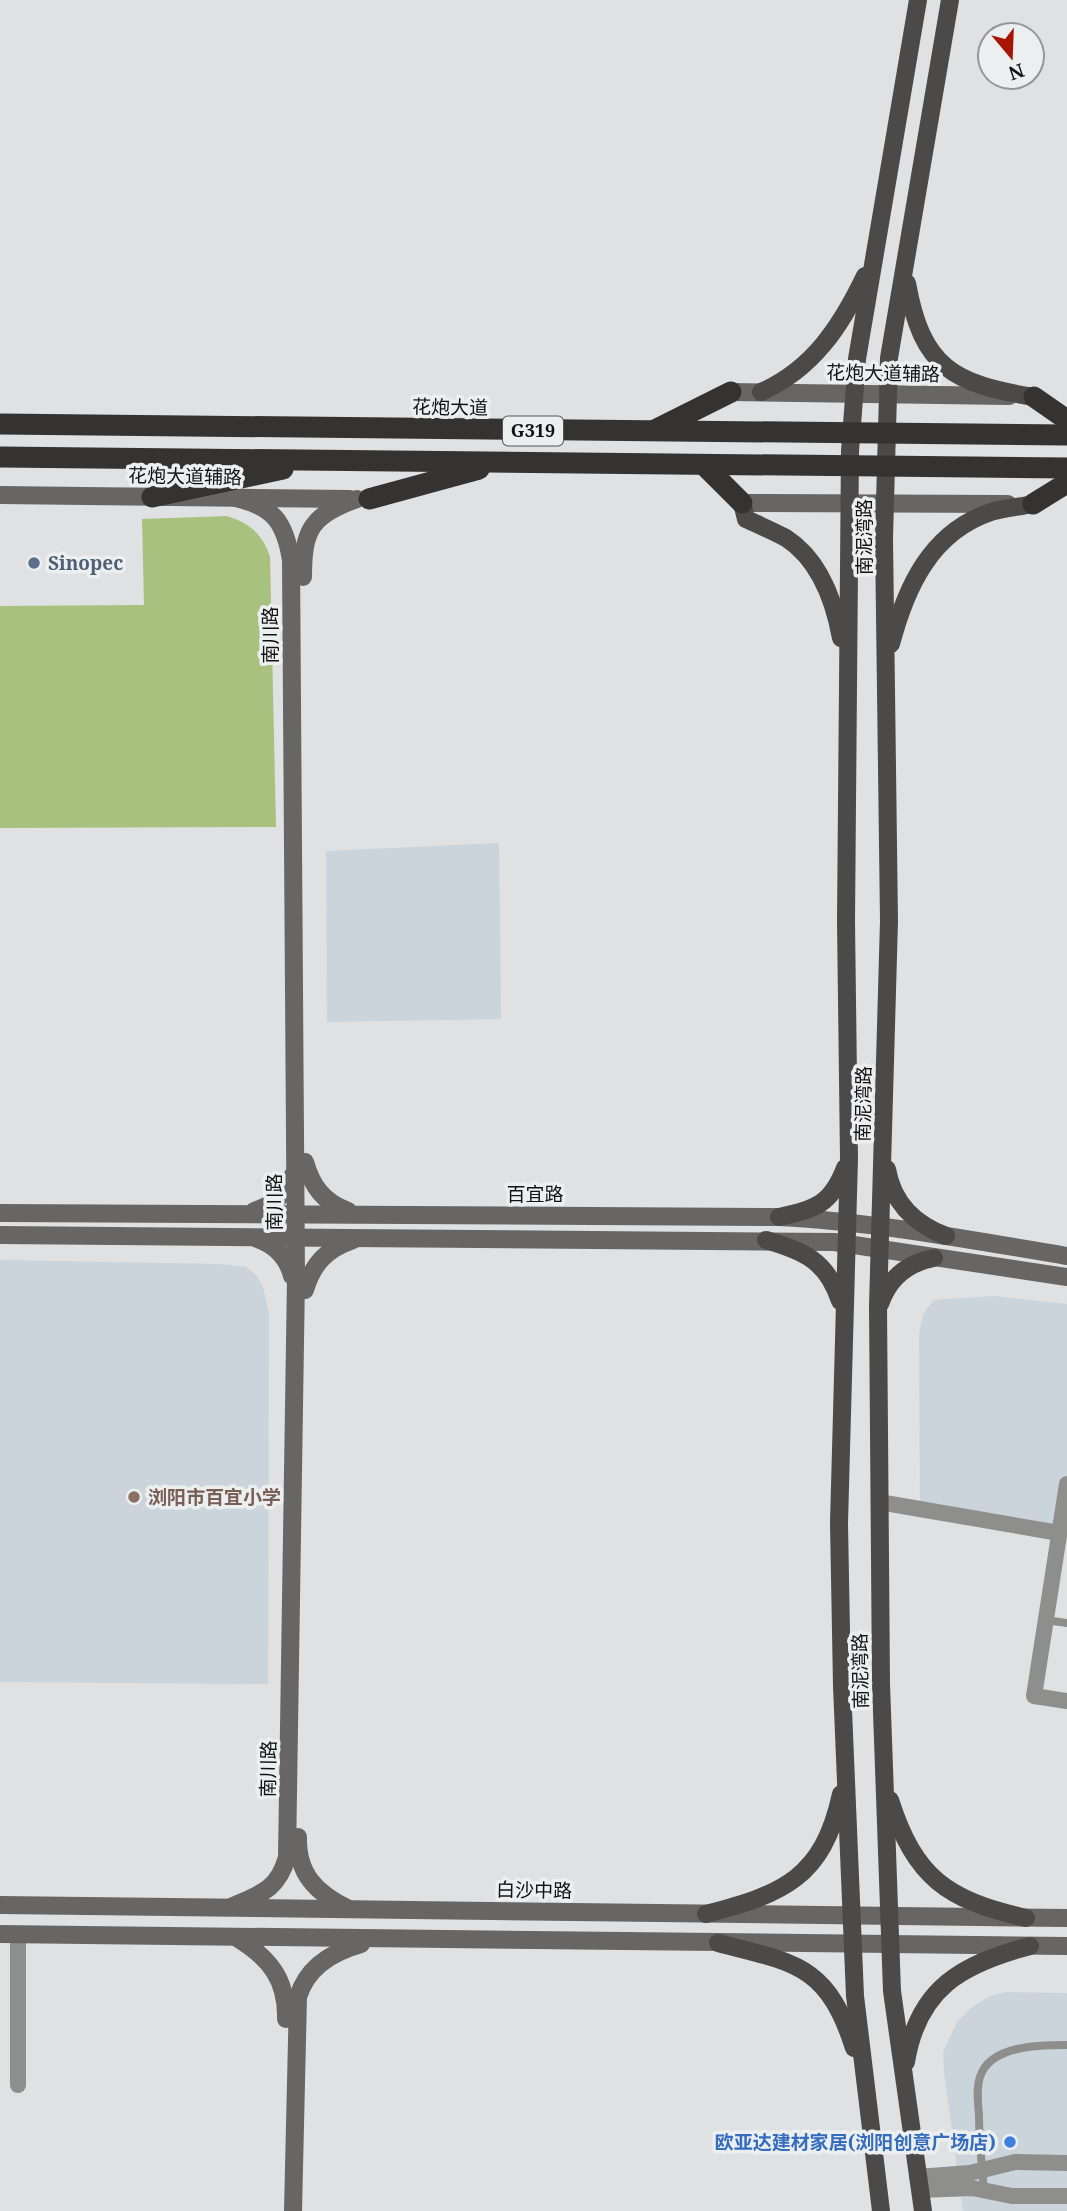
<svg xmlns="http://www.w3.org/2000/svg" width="1067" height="2211" font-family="'Noto Serif','Noto Sans SC',serif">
<rect width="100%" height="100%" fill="#dfe1e3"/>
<g fill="#cbd4da">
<polygon points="499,843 501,1019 327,1022 326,851"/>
<polygon points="0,1260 221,1264 246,1267 256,1275 263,1287 269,1313 268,1684 0,1682"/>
<polygon points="994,1296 1067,1304 1067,1484 1059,1533 920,1509 919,1334 923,1314 934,1300"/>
<polygon points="1006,1992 1067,1993 1067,2211 963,2211 944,2072 943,2052 957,2022 971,2008 990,1996"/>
</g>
<path fill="#a9c17e" d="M227,516c22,7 36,18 43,41l6,270 -276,1v-222l144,-1 -2,-86z"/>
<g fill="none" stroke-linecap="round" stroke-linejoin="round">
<g stroke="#8e8e8d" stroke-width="8">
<polyline points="1046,1620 1067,1623"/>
<path d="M984,2191c-2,-25 -5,-50 -5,-76 -1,-12 -3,-26 1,-38 10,-32 60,-32 87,-32"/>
</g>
<g stroke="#8e8e8d" stroke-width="16">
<polyline points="1067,1484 1034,1696 1067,1701"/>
<polyline points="879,1502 1059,1533"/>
<polyline points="18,2085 18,1935"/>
<polyline points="917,2177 970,2173 1015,2162 1067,2163"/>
<polyline points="920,2190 972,2188 1012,2196 1067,2196"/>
</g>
<g stroke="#676665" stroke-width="18">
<polyline points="731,392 1009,396"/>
<polyline points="0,495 350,499"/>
<polyline points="742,503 1008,504"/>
<path d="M303,577c0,-47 8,-62 54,-78"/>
<path d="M305,1162c7,24 18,40 43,49"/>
<path d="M254,1211c19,-6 33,-17 39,-36"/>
<path d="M0,1213l779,4c97,5 192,23 288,39"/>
<polyline points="0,1235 834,1242 1067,1277"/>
<path d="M255,1238c19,6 32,18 37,38"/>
<path d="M305,1290c8,-27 22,-41 48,-50"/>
<path d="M298,1837c-1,37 18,56 51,72"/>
<polyline points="0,1905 1067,1918"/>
<path d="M231,1907c29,-13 47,-17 56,-50l9,-579 -5,-718c-6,-38 -18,-54 -56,-62"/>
<polyline points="0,1934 1067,1946"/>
<path d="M237,1938c33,20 50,42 49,81"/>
<path d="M293,2211l5,-214c9,-30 34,-45 63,-53"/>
</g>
<g stroke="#4b4a49" stroke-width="18">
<path d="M907,283c15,85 47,101 127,114"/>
<path d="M761,392c52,-23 80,-66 104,-116"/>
<path d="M742,503l4,16c13,6 27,12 40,19 34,22 48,62 55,100"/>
<path d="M891,644c15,-57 40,-112 100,-132 13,-4 28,-5 42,-8"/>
<path d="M887,1169c6,35 28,55 59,67"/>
<path d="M779,1217c36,-8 52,-12 66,-49"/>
<path d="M766,1240c38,11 61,21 74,61"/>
<path d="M880,1304c9,-26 27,-41 54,-46"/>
<path d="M890,1800c25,78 57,100 136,118"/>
<path d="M706,1914c77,-20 117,-36 135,-120"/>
<path d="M718,1943c77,20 109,21 136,105"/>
<path d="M906,2062c12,-74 56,-98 124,-116"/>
<polyline points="881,2211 855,1996 842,1686 839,1523 849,1158 846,921 850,451 857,359 918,0"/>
<polyline points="923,2211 892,1991 881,1684 878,1306 889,921 884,538 889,358 950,0"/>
</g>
<g stroke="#343332" stroke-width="21">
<polyline points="1034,397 1067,420"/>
<polyline points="0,424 1067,435"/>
<polyline points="655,430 731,392"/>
<polyline points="0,457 1067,468"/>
<polyline points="704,465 742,503"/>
<polyline points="152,497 283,469"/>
<polyline points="369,499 479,469"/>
<polyline points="1033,504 1067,483"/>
</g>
</g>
<circle fill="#5c6f8a" stroke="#eceff0" stroke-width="2.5" cx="34" cy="563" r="7"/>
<circle fill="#8d6e63" stroke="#eceff0" stroke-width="2.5" cx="134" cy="1497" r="7"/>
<circle fill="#3f7fe0" stroke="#eceff0" stroke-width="2.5" cx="1010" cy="2142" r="7"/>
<g text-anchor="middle" stroke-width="7" stroke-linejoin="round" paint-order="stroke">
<rect fill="#eceff0" stroke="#535455" stroke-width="2" x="503" y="416.5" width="60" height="29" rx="5"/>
<g font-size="18" font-weight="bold" fill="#111212">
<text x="533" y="437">G319</text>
</g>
<g font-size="19" fill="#111212" stroke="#eceff0">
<text transform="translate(883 373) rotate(1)" y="7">花炮大道辅路</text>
<text transform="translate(450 407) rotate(1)" y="7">花炮大道</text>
<text transform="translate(185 476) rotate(1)" y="7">花炮大道辅路</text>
<text transform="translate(864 537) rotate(-90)" y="7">南泥湾路</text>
<text transform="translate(270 635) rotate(-90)" y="7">南川路</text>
<text transform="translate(863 1104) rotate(-89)" y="7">南泥湾路</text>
<text x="535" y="1201">百宜路</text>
<text transform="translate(274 1202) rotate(-90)" y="7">南川路</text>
<text transform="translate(860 1671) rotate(-91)" y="7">南泥湾路</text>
<text transform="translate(268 1769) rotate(-89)" y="7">南川路</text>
<text transform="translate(534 1890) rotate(1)" y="7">白沙中路</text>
</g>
<g font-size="19" font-weight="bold" fill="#4e5e75" stroke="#eceff0" text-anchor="start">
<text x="48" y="570">Sinopec</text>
</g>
<g font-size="19" font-weight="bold" fill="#785e54" stroke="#eceff0" text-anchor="start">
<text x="148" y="1504">浏阳市百宜小学</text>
</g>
<g font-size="19" font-weight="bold" fill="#366cbe" stroke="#eceff0" text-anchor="end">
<text x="996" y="2149">欧亚达建材家居(浏阳创意广场店)</text>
</g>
</g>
<g transform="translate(1011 56) rotate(161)"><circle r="33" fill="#eceff0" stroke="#949797" stroke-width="2"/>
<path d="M0-5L12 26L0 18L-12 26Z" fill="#a81603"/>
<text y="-10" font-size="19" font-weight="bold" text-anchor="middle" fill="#111212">N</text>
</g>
</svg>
